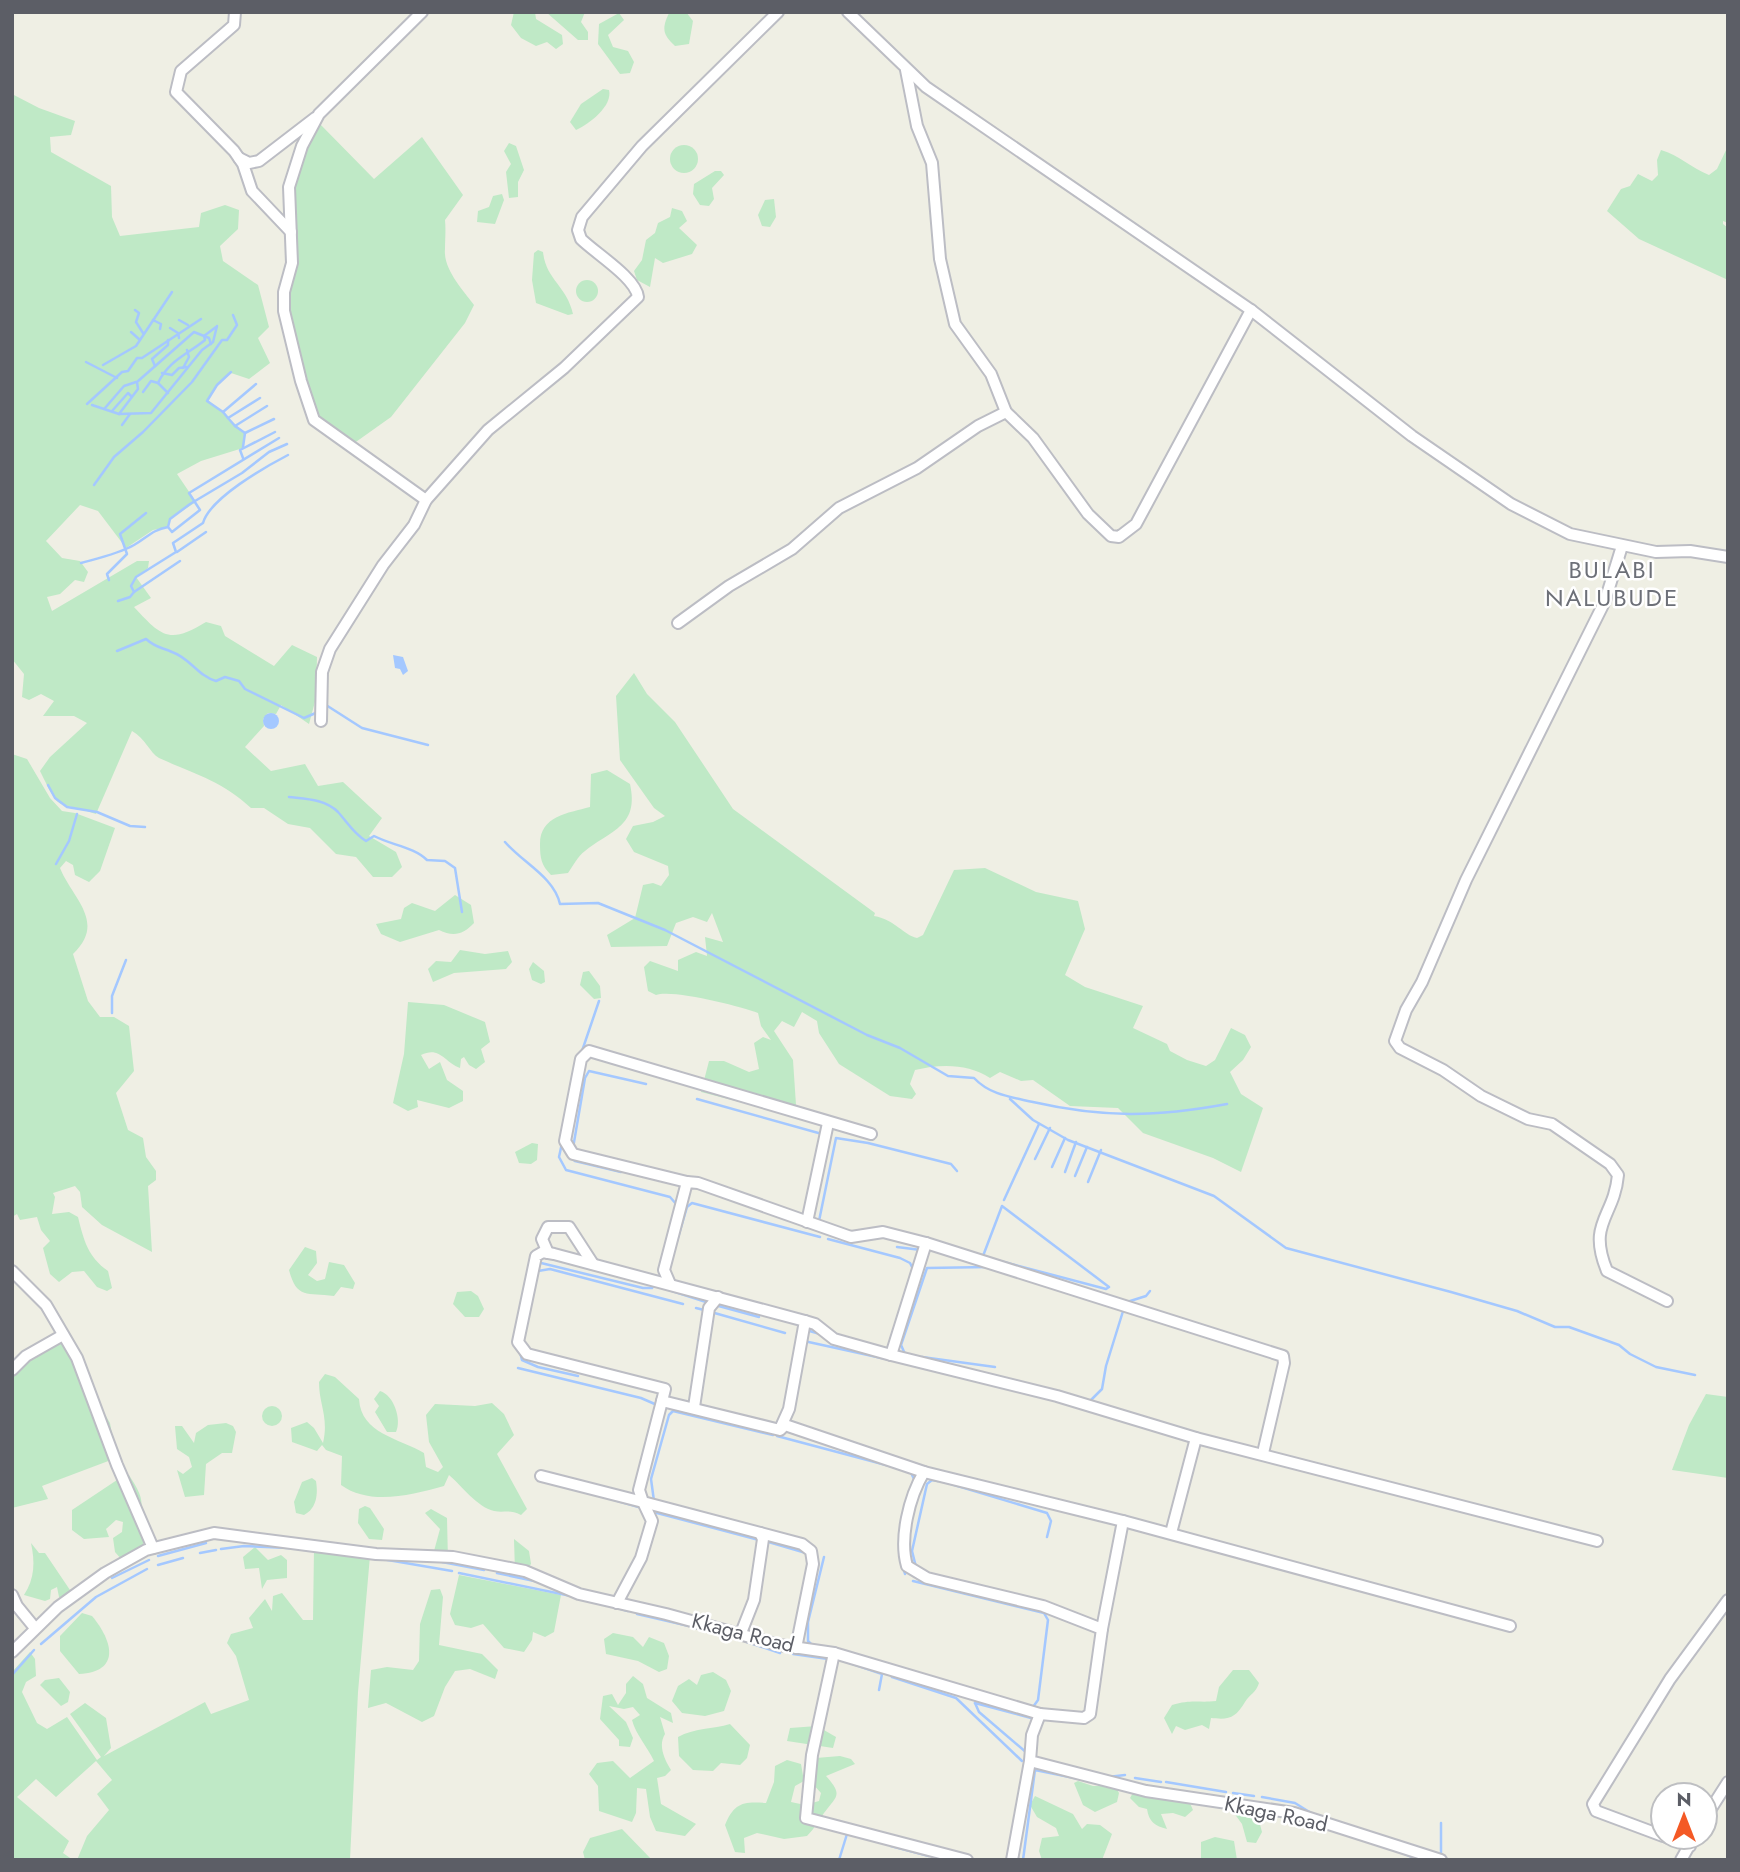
<svg xmlns="http://www.w3.org/2000/svg" width="1740" height="1872" font-family="Jost,sans-serif">
<rect width="100%" height="100%" fill="#efefe4"/>
<g fill="#bfe9c6">
<polygon points="514,12 535,12 536,19 562,35 563,44 556,49 547,42 536,46 521,38 511,25"/>
<polygon points="546,12 585,12 581,22 588,32 588,40 578,40"/>
<path d="M686,12l7,9 -4,23 -14,2c-13,-12 -13,-18 -6,-33z"/>
<polygon points="619,13 624,20 608,35 613,47 628,51 634,62 630,73 620,74 598,44 599,24"/>
<path d="M603,89l6,1c4,16 -20,34 -33,40l-6,-8 11,-18z"/>
<path d="M12,94l27,14 36,13 -4,14 -21,2 1,15 60,34 1,31 8,19 79,-9 2,-14 24,-8 14,5 -1,19 -18,17 3,15 35,24 11,42 -11,11 12,25 -21,16 -18,-6 -14,12 -9,15 37,33 -2,15 -42,13 -24,13 19,28 -26,17 -2,8 -15,3 -27,18 -28,-37 -18,-6 -34,36 16,17 18,3 8,11 -4,10 -9,-2 -15,14 -13,3 5,14 85,-50h12l-1,7 -12,9 15,21 -17,9c27,29 35,38 72,15l15,4 4,10 49,30 18,-21 25,12 -1,41 -7,26 -28,-19 -5,9 -8,-1 -5,6 1,7 -19,21 26,24 34,-7 13,22 25,-4 39,36 -13,18 27,16 6,15 -10,10h-19l-17,-20 -20,-3 -26,-26 -22,-4 -24,-16h-13c-30,-28 -57,-34 -92,-50 -9,-5 -14,-20 -27,-27l-36,83c-41,-15 -34,2 -56,-43l10,-14 37,-34 -13,-7h-31l11,-15 -13,-7 -12,6 -7,-3 2,-23 -12,-15z"/>
<path d="M318,122l56,57 48,-42 41,58 -18,25c1,11 0,19 0,29 -2,20 18,41 29,56l-9,18 -74,94 -38,27 -36,-27 -25,-93 -4,-34 4,-99z"/>
<polygon points="509,143 516,146 524,170 518,182 518,197 509,198 506,172 511,164 504,151"/>
<circle cx="684" cy="159" r="14"/>
<path d="M1728,146v77l-5,-2v3l5,4v52l-89,-41 -32,-28 14,-22 9,-3 8,-12 14,7 6,-6 -1,-15 4,-10c18,5 30,18 48,25l8,-6z"/>
<polygon points="715,171 721,171 724,175 712,188 714,199 709,206 700,205 693,194 694,184"/>
<polygon points="502,194 504,200 495,224 477,222 478,211 489,207 493,196"/>
<polygon points="774,199 776,217 770,227 762,226 758,215 765,200"/>
<polygon points="672,208 682,211 687,221 679,228 697,245 692,254 663,263 655,258 650,287 637,280 634,271 642,260 646,240 655,233 658,223 670,217"/>
<path d="M538,250l5,2c3,28 24,34 30,62l-5,1 -32,-12 -4,-23 2,-27z"/>
<circle cx="587" cy="291" r="11"/>
<path d="M634,673l13,21 28,28 58,87 142,104 -1,3c22,4 29,19 43,22l6,-3 31,-65 31,-2 51,24 42,9 7,28 -20,46 20,12 58,19 -10,22 34,16 3,7 17,9 19,6 9,-6 16,-32 14,7 6,12 -8,13 -13,12 11,22 22,14 -22,64 -28,-14 -70,-25 -25,-25 -48,-2 -37,-26 -12,1 -21,-9 -10,6c-22,-15 -51,-14 -75,-8l-5,14 6,10 -4,5 -22,-3 -51,-32 -20,-31 -2,-12 -15,-9 -8,15 -12,-6 -8,10 19,29 3,45 6,13 -101,-26 8,-31h15l25,11 10,-3 -5,-26 9,-6 8,3 -10,-14 -3,-13c-18,-7 -86,-24 -102,-18l-8,-4 -4,-24 6,-6 28,10v-11l18,-8 11,4 -2,-19 18,5 -11,-29 -5,9 -14,-5 -17,6 -9,23 -56,1 -4,-12 28,-17 8,-33 10,-2 8,3 8,-11 -1,-9 -34,-14 -8,-13 7,-13 20,-4 12,-6 -11,-8 -34,-48 -4,-64z"/>
<path d="M12,754l15,5 23,39 12,13 13,2 40,15 -15,43 -11,11 -14,-7 -2,-10 -7,-4 -6,7c12,30 47,54 13,86l15,47 12,16h14l15,9 5,45 -18,22 12,37 15,8 3,19 10,14v9l-8,6 4,66 -50,-27 -20,-18 -2,-15 -5,-6 -22,7 2,4 -3,17 17,-2 9,5c6,24 10,40 30,54l4,17 -5,3 -10,-4 -13,-16 -12,1 -13,10 -9,-8 -7,-26 7,-7 -9,-11 -4,-13 -17,3 -3,-6 -5,3z"/>
<path d="M607,770l23,14c9,42 -17,45 -45,67 -7,5 -12,15 -17,22l-17,2c-10,-10 -11,-17 -11,-31 0,-28 28,-31 50,-37l1,-33z"/>
<path d="M455,895l16,10 3,18c-11,12 -21,14 -35,7l-39,12 -19,-8 -5,-10 25,-5 3,-11 8,-5 23,8z"/>
<polygon points="460,950 485,954 508,951 512,962 506,969 454,973 433,982 428,969 436,961 451,962"/>
<polygon points="533,962 544,971 545,982 541,984 532,980 529,969"/>
<polygon points="589,971 600,986 601,998 594,999 580,985 583,972"/>
<path d="M408,1002l36,3 41,17 5,20 -9,7 4,13 -9,7 -7,-4 -5,-8 -3,2 -1,9c-16,-6 -20,-22 -39,-13l8,14 11,-7 7,18 16,11v10l-14,7 -32,-8 1,7 -10,4 -15,-8 11,-49z"/>
<polygon points="532,1143 538,1144 537,1160 531,1164 519,1163 515,1152"/>
<path d="M305,1247l11,4 1,12 -9,12 9,6 8,-2 4,-17 15,3 11,18 -2,6 -12,-2 -7,9c-27,-4 -37,4 -45,-26z"/>
<polygon points="471,1291 478,1296 484,1309 479,1317 465,1317 453,1304 457,1292"/>
<polygon points="62,1342 110,1423 113,1440 111,1460 42,1486 48,1499 12,1508 12,1372"/>
<path d="M325,1374l10,3 24,22c2,35 40,39 65,54l2,14 12,5 5,-5 -14,-25 -3,-27 9,-11 40,2 17,-3 12,11 10,21 -17,19 30,55 -6,6c-11,-6 -16,-2 -27,-4 -17,-4 -32,-25 -45,-36l-5,11c-33,9 -74,20 -103,-1l1,-29 -16,-6 -4,-5 -5,6 -25,-9 -1,-14 16,-6 7,6 9,15c6,-26 -4,-38 -4,-61z"/>
<path d="M380,1391c14,4 22,29 16,41h-9l-12,-20 4,-6 -5,-7z"/>
<polygon points="1706,1394 1728,1397 1728,1478 1672,1470 1689,1425"/>
<circle cx="272" cy="1416" r="10"/>
<polygon points="226,1423 233,1426 236,1432 232,1453 222,1453 206,1464 204,1495 185,1497 177,1470 183,1474 192,1467 189,1457 177,1449 175,1426 182,1426 194,1443 196,1433 208,1425"/>
<path d="M129,1475c11,18 18,27 7,47l7,18v10l-21,10 -7,-8 -2,-14 9,-6 1,-10 -7,-2 -10,9 3,8 -25,2 -12,-9v-20l45,-30 10,4z"/>
<path d="M312,1478l4,3c2,13 1,27 -12,34l-8,-2 -2,-11 8,-20z"/>
<polygon points="365,1506 370,1508 384,1529 382,1540 369,1539 358,1523 359,1509"/>
<polygon points="431,1509 447,1518 448,1561 438,1560 434,1551 440,1529 425,1513"/>
<polygon points="514,1539 529,1551 531,1564 523,1574 515,1572"/>
<path d="M31,1543l8,10h6l27,40 -8,5 -5,-1 -2,-10 -6,3 -1,9 -5,2 -21,-6c11,-17 11,-33 7,-52z"/>
<polygon points="255,1547 268,1560 281,1555 287,1560 287,1578 267,1580 262,1589 259,1568 245,1569 243,1557"/>
<polygon points="314,1549 370,1556 358,1692 350,1860 77,1860 87,1836 109,1810 97,1794 112,1780 96,1761 56,1797 36,1779 17,1797 69,1841 63,1853 73,1860 12,1860 12,1672 30,1652 35,1659 36,1676 26,1682 22,1692 37,1723 47,1729 67,1717 97,1760 101,1757 70,1714 85,1703 106,1718 111,1748 104,1756 205,1702 211,1714 249,1700 236,1656 227,1643 231,1634 253,1628 249,1618 265,1599 272,1611 273,1596 282,1593 303,1620 313,1620"/>
<polygon points="459,1575 561,1595 554,1632 545,1637 533,1632 532,1640 524,1652 504,1648 483,1624 471,1628 455,1625 450,1614"/>
<polygon points="440,1589 443,1597 439,1645 482,1654 498,1670 495,1679 470,1669 455,1671 445,1687 434,1716 422,1722 386,1703 368,1708 371,1670 387,1667 413,1670 419,1661 420,1624 431,1590"/>
<path d="M82,1613l10,3c21,25 29,56 -13,58l-19,-23v-15z"/>
<polygon points="613,1633 633,1637 643,1647 649,1637 664,1643 669,1656 667,1669 659,1672 638,1661 606,1654 604,1639"/>
<path d="M1233,1670h16l10,13c-3,10 -9,11 -14,19 -10,16 -15,18 -34,16l-2,11 -7,-4 -17,5 -9,-4 -4,8 -8,-16 8,-13c20,-6 26,-2 44,-4l3,-14z"/>
<polygon points="713,1672 726,1680 731,1691 724,1711 705,1716 682,1713 672,1701 678,1686 689,1679 697,1685 701,1675"/>
<path d="M633,1676l10,8 4,14 24,15 2,10 -13,-6 5,17c-7,11 -1,25 6,36l-6,6 -8,2 4,26 35,20 -11,12 -29,-5 -6,-14 -4,-28 -9,-1 -1,25 -4,9 -33,-11 -1,-25 -9,-12 8,-11 16,-2 17,17 24,-17c-7,-15 -18,-26 -22,-41l8,-5 -7,-8 -9,2 -15,-3 17,16 7,16 -3,9 -11,-1v-6l-19,-21 3,-23 9,-2 6,11 8,-12v-9z"/>
<polygon points="59,1678 70,1692 68,1702 61,1706 40,1685 45,1680"/>
<path d="M730,1724l20,21 -3,13 -7,7 -19,-2 -8,8 -20,-1 -14,-14 -1,-19c16,-9 35,-8 52,-13z"/>
<polygon points="817,1726 836,1737 833,1748 787,1741 790,1728"/>
<path d="M840,1756l11,3 4,5 -29,12c18,20 10,20 -2,37 -6,9 -10,16 -17,23l-23,3 -27,-6 -13,5 1,15 -10,-1 -10,-27c9,-22 18,-24 41,-22l8,-21 1,-16 12,-6 14,4 3,17 -9,5 -4,16 14,3 14,-4 2,-8 -9,-10 4,-25z"/>
<polygon points="1078,1781 1093,1786 1115,1786 1119,1793 1117,1802 1095,1812 1083,1805 1074,1783"/>
<path d="M1134,1791l51,1 8,18 -8,7 -12,-4 -12,1 6,15c-12,-3 -18,-7 -20,-20l-8,-2 -9,-9z"/>
<polygon points="1035,1796 1073,1814 1082,1829 1087,1824 1100,1825 1112,1834 1102,1860 1042,1860 1039,1851 1042,1838 1059,1836 1056,1828 1037,1817 1030,1805"/>
<polygon points="1237,1801 1250,1804 1257,1813 1262,1832 1256,1843 1247,1842 1242,1824 1231,1809"/>
<polygon points="622,1829 652,1860 585,1860 583,1852 590,1838"/>
<polygon points="1215,1837 1234,1841 1237,1860 1201,1860 1201,1842"/>
</g>
<g fill="#a4c8ff">
<polygon points="393,655 403,657 408,671 403,675 400,669 395,668"/>
<circle cx="271" cy="721" r="8"/>
</g>
<g fill="none" stroke-linecap="round" stroke-linejoin="round">
<g stroke="#a4c8ff" stroke-width="2.5">
<polyline points="135,310 139,313 136,322 143,333"/>
<polyline points="153,320 161,324 160,329"/>
<polyline points="179,320 188,325"/>
<polyline points="170,328 178,333 179,338"/>
<polyline points="131,332 140,340"/>
<polyline points="86,362 117,378"/>
<polyline points="103,365 136,346 172,292"/>
<polyline points="155,366 152,359 168,345 168,340"/>
<polyline points="183,368 189,357 187,350"/>
<polyline points="162,373 172,375 179,368 187,367"/>
<polyline points="158,383 168,393"/>
<path d="M143,392l8,-11 7,2c10,-22 30,-29 47,-43l-1,-4 5,2 2,6"/>
<polyline points="87,404 122,372 128,371 137,358 142,358 201,319"/>
<polyline points="92,405 119,414 151,413 202,350 213,342 217,326"/>
<polyline points="105,408 124,386 136,382"/>
<polyline points="112,411 128,393 131,396"/>
<polyline points="223,412 207,401 217,385 231,372"/>
<polyline points="119,414 138,389 137,382 194,332 204,336 216,327"/>
<polyline points="228,418 223,412 256,384"/>
<polyline points="122,425 130,414"/>
<polyline points="235,426 228,418 260,398"/>
<polyline points="245,433 235,426 267,406"/>
<polyline points="243,447 245,433 274,419"/>
<polyline points="243,458 240,450 275,432"/>
<polyline points="94,485 114,457 143,432 192,382 222,340 227,340 237,325 233,315"/>
<polyline points="168,527 172,532 200,510 189,493 279,438"/>
<polyline points="177,552 206,532"/>
<path d="M81,563c18,-5 37,-9 53,-18 14,-8 18,-15 34,-18l2,-8 20,-15 52,-31 27,-21 18,-8"/>
<polyline points="109,580 107,574 127,554 120,534 146,513"/>
<polyline points="134,592 180,561"/>
<path d="M118,601l12,-4 4,-5 -3,-6 5,-9 40,-25 -3,-9 30,-20c7,-25 62,-56 85,-68"/>
<path d="M117,651l29,-12c10,9 15,8 26,13 18,6 26,24 44,29l9,-4 14,4 6,8 59,29 14,-6"/>
<polyline points="326,705 362,728 428,745"/>
<polyline points="48,785 55,798 67,807 97,812 130,826 145,827"/>
<path d="M289,797c17,2 36,2 49,15 10,11 15,21 28,29l8,-5c17,9 40,11 53,24l18,1 10,7 7,44"/>
<path d="M505,842c18,21 49,35 55,62l38,-1 67,27 202,105 33,13 48,28 26,2c16,17 37,19 59,24 70,16 124,15 194,2"/>
<polyline points="56,864 69,841 77,814"/>
<polyline points="112,1013 112,996 126,960"/>
<polyline points="582,1051 599,1001"/>
<polyline points="697,1099 822,1134"/>
<polyline points="1010,1099 1033,1120 1068,1140 1214,1196 1286,1248 1451,1292 1517,1311 1555,1327 1569,1327 1619,1345 1630,1354 1656,1367 1695,1375"/>
<polyline points="562,1143 559,1157 566,1170 670,1197 677,1205"/>
<polyline points="573,1148 585,1078 589,1071 646,1084"/>
<polyline points="571,1157 575,1161 621,1172"/>
<polyline points="1035,1159 1050,1128"/>
<polyline points="1052,1167 1065,1138"/>
<polyline points="1065,1172 1076,1142"/>
<polyline points="1075,1176 1087,1147"/>
<polyline points="1088,1182 1101,1150"/>
<polyline points="1004,1200 1039,1124"/>
<polyline points="819,1221 836,1138 868,1143 951,1164 957,1171"/>
<polyline points="828,1239 900,1258 910,1263 913,1269"/>
<polyline points="677,1241 687,1207 692,1203 820,1237"/>
<polyline points="897,1247 921,1250"/>
<polyline points="983,1256 1002,1206 1109,1287 1106,1289 1000,1261"/>
<polyline points="537,1262 643,1288 652,1288 654,1285"/>
<polyline points="538,1271 550,1269 683,1304"/>
<polyline points="669,1290 709,1303"/>
<polyline points="1127,1302 1146,1296 1150,1291"/>
<polyline points="715,1305 759,1317"/>
<polyline points="696,1308 704,1310"/>
<polyline points="711,1312 785,1333"/>
<polyline points="806,1330 820,1334"/>
<polyline points="804,1341 886,1359"/>
<polyline points="519,1348 522,1360 538,1367 578,1376"/>
<polyline points="905,1354 901,1345 927,1268 989,1267"/>
<polyline points="922,1357 995,1367"/>
<polyline points="518,1368 641,1398 657,1405"/>
<polyline points="1090,1401 1102,1389 1106,1366 1124,1308"/>
<polyline points="777,1436 901,1469 911,1473 914,1479"/>
<polyline points="951,1484 1047,1513 1051,1521 1047,1537"/>
<polyline points="611,1499 642,1508"/>
<polyline points="654,1501 651,1479 669,1415 673,1411 773,1435"/>
<polyline points="657,1513 759,1540"/>
<polyline points="765,1541 806,1553"/>
<polyline points="221,1549 244,1546 289,1548"/>
<polyline points="200,1553 216,1550"/>
<polyline points="158,1556 206,1543"/>
<polyline points="382,1559 452,1571"/>
<polyline points="442,1562 484,1570"/>
<polyline points="902,1564 905,1574"/>
<polyline points="158,1565 183,1558"/>
<polyline points="916,1567 912,1551 927,1484 932,1480 938,1481"/>
<polyline points="459,1573 571,1596"/>
<polyline points="497,1573 539,1582"/>
<polyline points="112,1578 149,1560"/>
<polyline points="913,1581 1044,1613 1048,1620 1038,1700 1033,1707"/>
<polyline points="614,1607 628,1611"/>
<polyline points="637,1614 689,1626"/>
<polyline points="697,1628 705,1630"/>
<polyline points="747,1642 780,1653"/>
<polyline points="41,1644 96,1597 147,1569"/>
<polyline points="812,1645 808,1641 808,1622 824,1557"/>
<polyline points="793,1654 828,1659"/>
<polyline points="841,1660 882,1674 879,1690"/>
<polyline points="12,1675 34,1650"/>
<polyline points="892,1677 956,1698 1022,1761"/>
<polyline points="975,1703 979,1712 1027,1753"/>
<polyline points="975,1703 1031,1718"/>
<polyline points="1108,1777 1125,1775"/>
<polyline points="1135,1778 1161,1782"/>
<polyline points="1166,1782 1226,1792"/>
<polyline points="1233,1793 1254,1796"/>
<polyline points="1262,1797 1295,1803 1311,1813"/>
<polyline points="1441,1823 1441,1855"/>
<polyline points="891,1846 929,1856"/>
<polyline points="1405,1854 1419,1860"/>
<polyline points="937,1858 942,1860"/>
<polyline points="839,1860 847,1834"/>
<polyline points="1023,1860 1035,1770 1084,1780"/>
</g>
<defs>
<g id="minor">
<polyline points="235,12 234,25 181,71 176,92 234,151 243,164 252,191 291,232"/>
<polyline points="422,12 319,114 302,146 289,187 292,263 284,292 284,311 301,381 314,420 426,500"/>
<polyline points="848,12 926,87 1251,310 1412,436 1511,504 1570,534 1656,552 1690,551 1728,557"/>
<polyline points="906,70 917,126 932,163 940,259 955,324 991,374 1006,412 1033,438 1088,514 1111,536 1119,537 1136,524 1251,310"/>
<polyline points="239,158 249,163 259,161 315,118"/>
<path d="M1622,546l-17,55 -139,279 -44,102 -16,28 -11,31 5,7 43,22 38,26 47,23 24,5 58,40 8,11c-4,43 -31,47 -11,96l60,30"/>
<polyline points="678,623 729,586 792,549 839,508 917,468 978,426 1006,412"/>
<path d="M321,721l1,-49 8,-23 53,-84 31,-40 12,-25 62,-70 76,-62 74,-71c-2,-19 -43,-44 -57,-58l-3,-9 4,-13 60,-71 136,-134"/>
<polyline points="687,1182 573,1154 565,1141 581,1059 589,1051 871,1134"/>
<polyline points="807,1222 828,1123"/>
<polyline points="548,1253 542,1239 548,1227 569,1227 593,1264"/>
<polyline points="12,1271 46,1305 77,1358 117,1465 153,1548"/>
<polyline points="670,1284 664,1270 687,1182 698,1183 851,1237 883,1232 926,1243 1283,1356 1284,1363 1263,1453"/>
<polyline points="805,1321 815,1324 834,1339 891,1355 1057,1396 1196,1438 1597,1541"/>
<polyline points="891,1355 926,1243"/>
<polyline points="12,1370 26,1356 63,1335"/>
<polyline points="662,1401 665,1389 527,1354 518,1342 536,1256 543,1252 554,1254 805,1321 789,1409 780,1429"/>
<polyline points="694,1407 709,1308 718,1297"/>
<polyline points="924,1472 1123,1521 1102,1629"/>
<polyline points="541,1476 643,1502 652,1521 641,1558 617,1603"/>
<polyline points="1123,1521 1510,1626"/>
<polyline points="1171,1533 1196,1438"/>
<polyline points="12,1595 17,1606 35,1628"/>
<polyline points="741,1633 754,1600 763,1539 760,1533"/>
<path d="M796,1648l17,-84 -2,-13 -9,-7 -159,-42 -4,-12 23,-89 118,29 5,-5 139,47c-15,25 -25,67 -17,94l20,12 116,28 59,23 -12,85 -6,4 -44,-4"/>
<polyline points="12,1652 58,1607 105,1573 146,1550 214,1533 376,1554 453,1557 525,1571 579,1594 666,1614 779,1645 834,1653 1040,1714 1032,1735 1030,1761 1146,1791 1294,1813 1441,1860"/>
<polyline points="834,1653 812,1755 806,1818 967,1860"/>
<polyline points="1705,1818 1728,1782"/>
<polyline points="1663,1836 1596,1811 1593,1804 1670,1679 1728,1600"/>
<polyline points="1666,1837 1690,1846"/>
<polyline points="1012,1860 1030,1761"/>
<polyline points="1681,1860 1694,1837"/>
</g>
</defs>
<use href="#minor" stroke="#bcbdc4" stroke-width="14"/>
<use href="#minor" stroke="#fff" stroke-width="10"/>
</g>
<g text-anchor="middle" stroke-width="5" stroke-linejoin="round" paint-order="stroke">
<g font-size="21" fill="#5c5e66" stroke="#fff">
<text transform="translate(743 1633) rotate(14)" y="7">Kkaga Road</text>
<text transform="translate(1276 1814) rotate(12)" y="7">Kkaga Road</text>
</g>
<g font-size="24" letter-spacing="2" fill="#6d7078" stroke="#fff">
<text x="1612" y="578">BULABI<tspan x="1612" dy="28">NALUBUDE</tspan></text>
</g>
</g>
<rect width="1740" height="1872" fill="none" stroke="#5c5e66" stroke-width="28"/>
<g transform="translate(1684 1816)"><circle r="33" fill="#ffffff" stroke="#bebfc2" stroke-width="2"/>
<path d="M0-5L12 26L0 18L-12 26Z" fill="#f45925"/>
<text y="-10" font-size="19" font-weight="bold" text-anchor="middle" fill="#5c5e66">N</text>
</g>
</svg>
